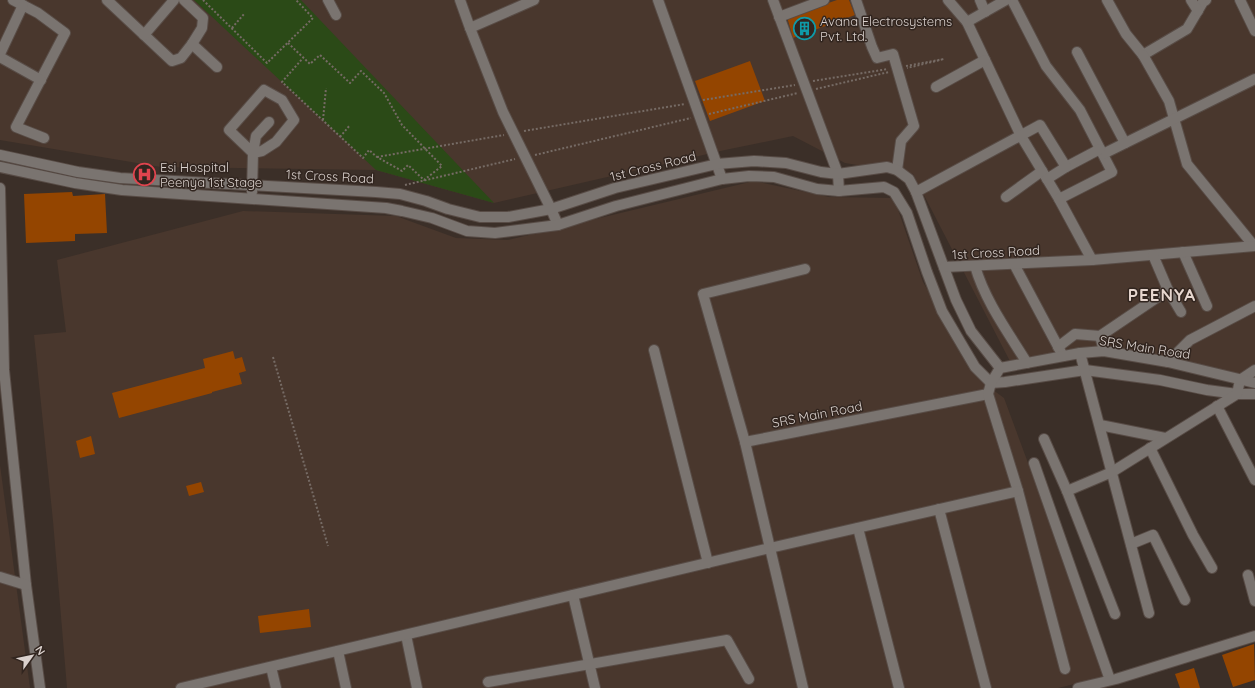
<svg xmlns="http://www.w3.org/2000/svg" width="1255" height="688" font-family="Quicksand,sans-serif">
<rect width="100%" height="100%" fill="#3b2f28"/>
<g fill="#49372d">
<polygon points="0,0 1255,0 1255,377 1111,346 1014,369 913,174 845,163 793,136 725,150 494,203 376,170 161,167 0,140"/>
<polygon points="754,181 829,197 894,198 923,282 981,381 1004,398 1107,676 1058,688 67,688 53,521 34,335 66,332 57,260 243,211 396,216 456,238 508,240"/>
<polygon points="0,465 30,688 0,688"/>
</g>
<polygon fill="#2b4a17" points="194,0 301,0 494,203 376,170"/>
<g fill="#944500">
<polygon points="837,0 849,0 855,15 793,38 787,17"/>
<polygon points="750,61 765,101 710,121 695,81"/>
<polygon points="72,192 73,196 105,194 107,233 75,234 75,241 26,243 24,194"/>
<polygon points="233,351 235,359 242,357 246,371 239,373 242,384 212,392 212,393 119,418 112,393 205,368 203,359"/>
<polygon points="91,436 95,454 80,458 76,441"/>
<polygon points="201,482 204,492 189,496 186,486"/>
<polygon points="309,609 311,627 260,633 258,616"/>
<polygon points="1254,644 1255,680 1233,687 1222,655"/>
<polygon points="1194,668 1200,688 1180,688 1175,674"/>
</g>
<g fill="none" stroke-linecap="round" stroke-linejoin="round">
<defs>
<g id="minor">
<polyline points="13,0 38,13 65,33 16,127 44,138"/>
<polyline points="107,0 172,61 181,58 192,44 202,28 203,18 184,0"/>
<polyline points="328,0 336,15"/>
<polyline points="460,0 470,28 503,112 551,209 558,225"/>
<polyline points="658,0 722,179"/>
<polyline points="773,0 838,174 839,191"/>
<polyline points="856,0 872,47 877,58 893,54 914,126 901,141 897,170"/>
<polyline points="948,0 967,22 1021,136 1059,199"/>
<polyline points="980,0 985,12"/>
<polyline points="1012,0 1046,66 1080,110 1112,172 1059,199 1092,260"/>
<polyline points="1107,0 1126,34 1143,55 1187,29 1203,2 1206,0"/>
<polyline points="1191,0 1198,11"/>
<polyline points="1240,0 1255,31"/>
<polyline points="779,17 824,0"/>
<polyline points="967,22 1006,0"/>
<polyline points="470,28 534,0"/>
<polyline points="144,35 174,0"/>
<polyline points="192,44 217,67"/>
<polyline points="1077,52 1125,143"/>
<polyline points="0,54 23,5"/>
<polyline points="1143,55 1169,101 1187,164 1254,246"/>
<polyline points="0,57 41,80"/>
<polyline points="936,87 985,60"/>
<polyline points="1103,154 1255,79"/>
<polyline points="0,155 78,172 120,178 376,192 400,194 426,201 448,209 480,217 508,217 551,209 615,188 717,164 754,161 786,163 821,172 838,174 887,167 897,170 909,179 916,192 956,300 971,331 1000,368"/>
<polyline points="0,167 75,183 122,190 386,208 402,211 432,218 467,231 495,233 558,225 616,206 722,179 749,176 774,177 817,189 839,191 884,187 894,192 907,213 927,272 942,311 975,367 991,383 1005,382 1085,370 1160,380 1207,390 1237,394 1255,394"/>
<polyline points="1066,167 1100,149"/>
<polyline points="0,188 4,370 26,585 40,688"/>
<polyline points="252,192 253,153 229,130 264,90 282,100 294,120 276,142 262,151 253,153 256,136 269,122"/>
<polyline points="916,192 1040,125 1066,167 1047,179"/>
<polyline points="1006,197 1042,171"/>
<polyline points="1183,252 1207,306"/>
<polyline points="1014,264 1063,356"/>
<path d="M975,266c10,35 33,66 52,97"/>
<polyline points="944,267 1092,260 1255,246"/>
<polyline points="1168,290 1181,312"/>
<polyline points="1058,347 1075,334 1100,336"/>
<polyline points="654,350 708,563"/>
<polyline points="1104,351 1100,336 1168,290 1153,255"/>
<polyline points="1080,353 1149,613"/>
<polyline points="1168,362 1190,340 1255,306"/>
<polyline points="1217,406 1255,480"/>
<polyline points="1100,425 1165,438"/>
<polyline points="1044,439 1067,491 1115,614"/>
<polyline points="745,442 988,394"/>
<polyline points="1150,448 1193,535 1212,568"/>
<polyline points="1034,463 1110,680"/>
<polyline points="1067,491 1112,472 1237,394 1240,380 1255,370"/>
<polyline points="939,509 986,688"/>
<polyline points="858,528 899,688"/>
<polyline points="1131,544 1153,535 1185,600"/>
<polyline points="1248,575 1255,601"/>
<polyline points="0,577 26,585"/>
<polyline points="573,595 595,688"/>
<polyline points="406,635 417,688"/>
<polyline points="338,651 346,688"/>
<polyline points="271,667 276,688"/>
<polyline points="1065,669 1018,491 988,394 991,383 1000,368 1080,353 1104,351 1168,362 1255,383"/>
<polyline points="488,682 727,640 749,679"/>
<polyline points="181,688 770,548 1018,491"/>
<polyline points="803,688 745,442 703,294 805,269"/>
<polyline points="1078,688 1116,679 1255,636"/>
</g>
</defs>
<use href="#minor" stroke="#584c46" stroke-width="12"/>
<g stroke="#766b65" stroke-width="2" stroke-dasharray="2 2" stroke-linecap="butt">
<polyline points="203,0 267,63 313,18 296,0"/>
<polyline points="232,28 244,14"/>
<polyline points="288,43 310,64 320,55 350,83 361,71 384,93 402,125 442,166 424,180 408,165 402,171 377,157 369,150 363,158 282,82 303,58"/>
<polyline points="906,66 944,59 907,68"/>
<polyline points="813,81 888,69"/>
<polyline points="816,89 889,72"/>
<polyline points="703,100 795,85"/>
<polyline points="709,114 798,93"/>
<polyline points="323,120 326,88"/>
<polyline points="524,131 685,104"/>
<polyline points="340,137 350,125"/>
<polyline points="535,155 691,118"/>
<polyline points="377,157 504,135"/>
<polyline points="405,185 515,159"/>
<polyline points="273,357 328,546"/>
</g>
<use href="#minor" stroke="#7a7470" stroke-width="10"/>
</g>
<defs>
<symbol id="building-ring" viewBox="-11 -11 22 22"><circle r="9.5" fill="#31251f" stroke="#0f9aa8" stroke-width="1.5"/><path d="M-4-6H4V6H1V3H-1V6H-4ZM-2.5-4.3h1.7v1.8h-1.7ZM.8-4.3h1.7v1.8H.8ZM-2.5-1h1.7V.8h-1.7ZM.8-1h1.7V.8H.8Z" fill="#0f9aa8"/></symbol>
<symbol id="hospital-ring" viewBox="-11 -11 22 22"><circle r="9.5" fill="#31251f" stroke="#e0444e" stroke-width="1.5"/><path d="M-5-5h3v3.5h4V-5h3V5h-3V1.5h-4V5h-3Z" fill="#e0444e"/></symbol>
</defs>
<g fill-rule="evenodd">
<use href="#building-ring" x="792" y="16" width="25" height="25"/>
<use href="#hospital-ring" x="132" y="162" width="25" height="25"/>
</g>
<g text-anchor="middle" stroke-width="3" stroke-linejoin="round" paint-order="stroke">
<g font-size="13" fill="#dad1cd" stroke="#31251f" text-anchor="start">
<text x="820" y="26">Avana Electrosystems<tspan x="820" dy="15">Pvt. Ltd.</tspan></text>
<text x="160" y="172">Esi Hospital<tspan x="160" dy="15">Peenya 1st Stage</tspan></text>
</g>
<g font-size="13" fill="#dad1cd" stroke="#31251f">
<text transform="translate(653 166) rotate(-14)" y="5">1st Cross Road</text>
<text transform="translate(330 176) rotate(3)" y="5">1st Cross Road</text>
<text transform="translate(996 252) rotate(-3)" y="5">1st Cross Road</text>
<text transform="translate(1145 347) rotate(9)" y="5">SRS Main Road</text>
<text transform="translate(817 414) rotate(-11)" y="5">SRS Main Road</text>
</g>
<g font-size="17" font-weight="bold" letter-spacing="1" fill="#e7d7cf" stroke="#31251f">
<text x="1162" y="301">PEENYA</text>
</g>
</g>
<g transform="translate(32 656) rotate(57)" stroke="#31251f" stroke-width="3" paint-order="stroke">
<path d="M0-3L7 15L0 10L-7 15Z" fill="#dad1cd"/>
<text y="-6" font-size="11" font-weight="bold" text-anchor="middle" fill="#dad1cd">N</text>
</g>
</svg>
